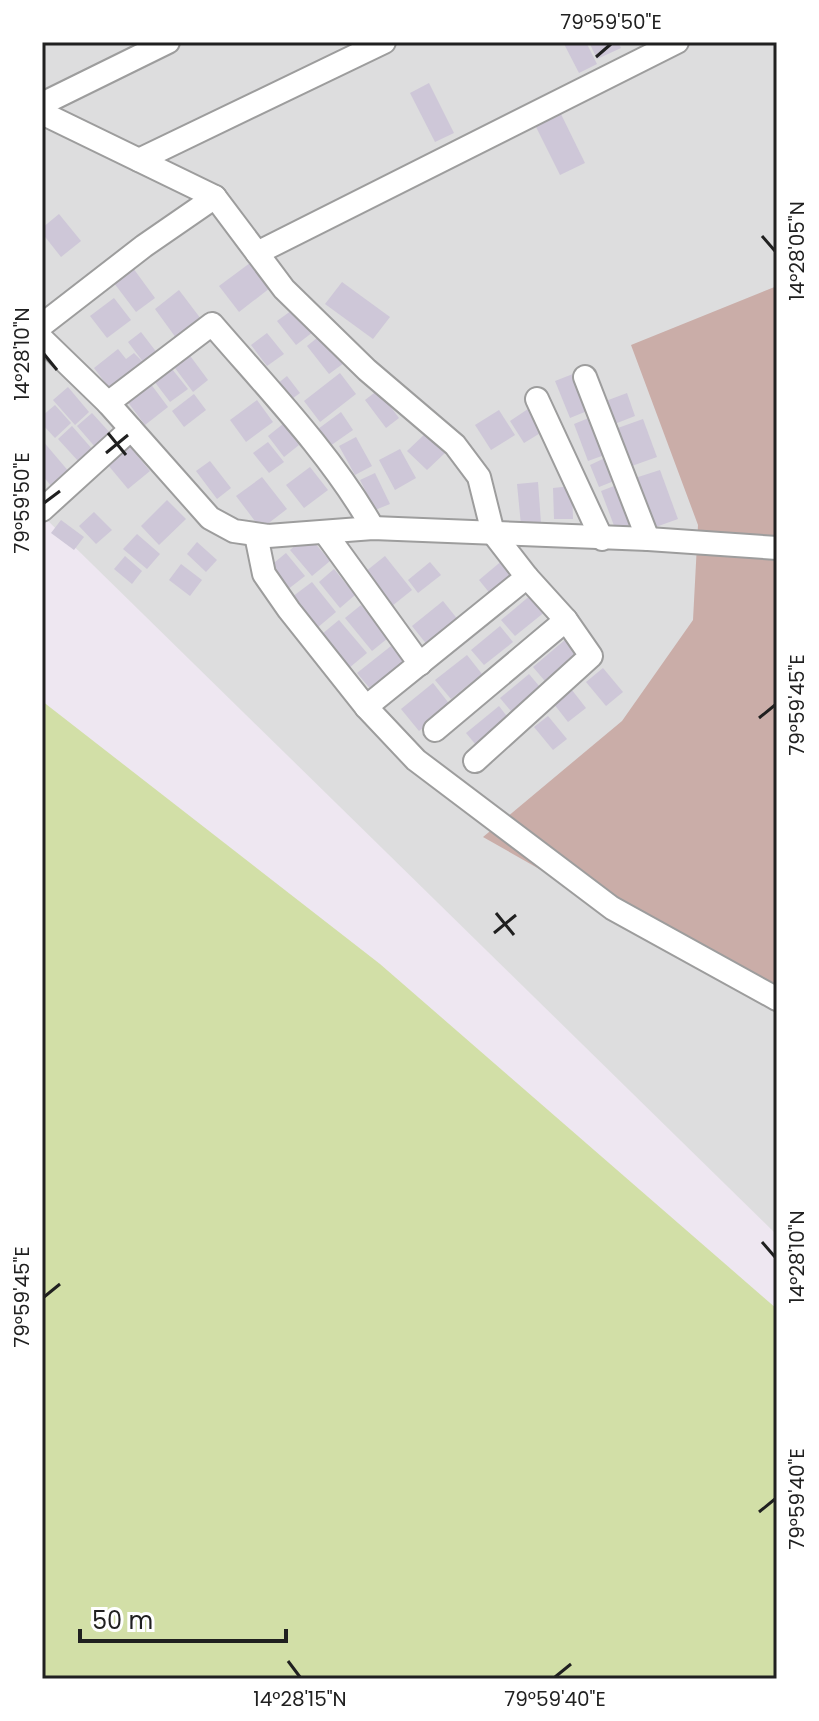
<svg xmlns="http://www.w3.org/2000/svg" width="819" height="1721" font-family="Poppins,sans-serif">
<rect width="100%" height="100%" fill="#eee7f1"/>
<polygon fill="#ddddde" points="42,42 777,42 777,1235 42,515"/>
<polygon fill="#caada8" points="777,286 777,1004 483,837 622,721 693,620 698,525 631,345"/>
<polygon fill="#d2dfa7" points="42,701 380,964 777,1309 777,1679 42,1679"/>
<g fill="#cec7d8">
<polygon points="563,42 586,42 597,64 579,73"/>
<polygon points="589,42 618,42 621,48 597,59"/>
<polygon points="429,83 454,133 435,142 410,93"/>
<polygon points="556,104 585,163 560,175 531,117"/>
<polygon points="59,214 81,241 61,257 42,233 42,228"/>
<polygon points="250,263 270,288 239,312 219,286"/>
<polygon points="133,268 155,298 136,312 114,283"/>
<polygon points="342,282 390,317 373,339 325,304"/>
<polygon points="179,290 204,323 179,342 155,309"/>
<polygon points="114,298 131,320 107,338 90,316"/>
<polygon points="295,308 313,332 296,345 277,321"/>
<polygon points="141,332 161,358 113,393 94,368 118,349 126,359 134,353 144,363 128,342"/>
<polygon points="267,333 284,354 267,366 251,345"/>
<polygon points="322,334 344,363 329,374 307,346"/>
<polygon points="188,353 208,380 193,392 172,364"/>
<polygon points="168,364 188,389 170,402 151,377"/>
<polygon points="578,372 592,409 570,418 555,381"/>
<polygon points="340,373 356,394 320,422 304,401"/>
<polygon points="287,376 300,393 285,404 272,388"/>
<polygon points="147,379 168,407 145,425 124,397"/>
<polygon points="68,387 89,412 75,425 53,400"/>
<polygon points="378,390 399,418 386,428 365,400"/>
<polygon points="627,393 635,416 612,425 603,402"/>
<polygon points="194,394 206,410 184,427 172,411"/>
<polygon points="257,400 273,422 246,442 230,420"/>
<polygon points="55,405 71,423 55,438 42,424 42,416"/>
<polygon points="528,409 542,432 524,443 510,421"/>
<polygon points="499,410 515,435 491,450 475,425"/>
<polygon points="341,412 353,430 330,446 318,429"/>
<polygon points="92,413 111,434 96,448 77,426"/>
<polygon points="596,415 610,453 588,461 574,424"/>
<polygon points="643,419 657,457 629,467 615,429"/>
<polygon points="283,424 299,445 284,457 268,436"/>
<polygon points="72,426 93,450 79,462 58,439"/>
<polygon points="427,432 446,452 427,470 407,451"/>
<polygon points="356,437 372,466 355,475 339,446"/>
<polygon points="42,440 70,473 52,487 42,475"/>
<polygon points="125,441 150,471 128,489 103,459"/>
<polygon points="268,442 284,462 269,473 253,453"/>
<polygon points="400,449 416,478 395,490 379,460"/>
<polygon points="609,456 619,479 599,487 590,465"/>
<polygon points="210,461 231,488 217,499 196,471"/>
<polygon points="310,467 328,490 304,508 286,485"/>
<polygon points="660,470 678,519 653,528 635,478"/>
<polygon points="375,473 390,504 375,510 360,480"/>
<polygon points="262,477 287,509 261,529 236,496"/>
<polygon points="538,482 541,523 521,525 517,484"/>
<polygon points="622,483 637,522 616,531 601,491"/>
<polygon points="572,486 573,519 554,519 553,488"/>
<polygon points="167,500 186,519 159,545 141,526"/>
<polygon points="94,512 112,530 96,544 79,526"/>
<polygon points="61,520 84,537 74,550 51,533"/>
<polygon points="137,534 160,554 147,569 123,549"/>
<polygon points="308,535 330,561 312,576 290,550"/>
<polygon points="197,542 217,560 206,572 187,554"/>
<polygon points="286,553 305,576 287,590 269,567"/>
<polygon points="125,556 142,571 132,584 114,569"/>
<polygon points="385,556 412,590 392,606 365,572"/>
<polygon points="504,559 518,575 492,596 479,580"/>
<polygon points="430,562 441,575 418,593 408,580"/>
<polygon points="181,564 202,580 190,596 169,580"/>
<polygon points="334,569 355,595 340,608 319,582"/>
<polygon points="312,582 336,612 317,628 292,597"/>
<polygon points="532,594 546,611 515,636 501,620"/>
<polygon points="443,601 459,621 428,646 412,626"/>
<polygon points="361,605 388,638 372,651 345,618"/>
<polygon points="339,620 367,653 349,668 322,634"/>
<polygon points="500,626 513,642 484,665 471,650"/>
<polygon points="566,639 583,660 550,687 533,667"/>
<polygon points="391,646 405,664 372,691 357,673"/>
<polygon points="467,655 482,674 451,699 435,680"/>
<polygon points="603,668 623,692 606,706 586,682"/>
<polygon points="529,674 545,693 516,717 500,698"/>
<polygon points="433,683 451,706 419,731 401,709"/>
<polygon points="568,685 586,708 568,722 550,699"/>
<polygon points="499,706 513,724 481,751 466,733"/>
<polygon points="548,716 567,739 553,750 534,727"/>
</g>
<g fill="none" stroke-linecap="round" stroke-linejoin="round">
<defs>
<g id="minor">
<polyline points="42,104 168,42"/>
<polyline points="42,113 215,197 284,289 367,370 455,445 479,477 493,533 527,577 566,620 591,656 475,761"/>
<polyline points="139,160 384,42"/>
<polyline points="257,253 677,42"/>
<polyline points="42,325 144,246 215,197"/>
<polyline points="42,339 108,403 210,518 234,531 268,536 373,528 648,539 777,548"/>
<polyline points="585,377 648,539"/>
<polyline points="537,399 602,539"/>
<path d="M108,403l104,-79c56,65 119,130 161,204"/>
<polyline points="42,510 131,429"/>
<polyline points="326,534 420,664"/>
<polyline points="256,535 264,574 289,610 366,707 416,760 612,908 777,999"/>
<polyline points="366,707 527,577"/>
<polyline points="435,730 566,620"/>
</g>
</defs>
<use href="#minor" stroke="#9d9d9d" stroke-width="26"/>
<use href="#minor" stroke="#fff" stroke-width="22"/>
</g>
<path fill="none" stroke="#202020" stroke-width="3" d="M596,57l15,-13M762,236l13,15M44,354l13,16M108,433l18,22M106,453l22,-18M44,503l16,-12M759,718l16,-13M496,913l18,22M494,933l22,-18M762,1242l13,15M44,1297l16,-13M759,1512l16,-13M288,1661l12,16M555,1677l16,-13"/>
<rect width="819" height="1721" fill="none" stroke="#ffffff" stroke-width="88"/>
<path d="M80 1629v12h206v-12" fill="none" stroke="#202020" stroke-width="4"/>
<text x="92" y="1629" font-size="24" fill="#202020" stroke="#ffffff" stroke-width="6" paint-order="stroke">50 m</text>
<rect x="44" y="44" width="731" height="1633" fill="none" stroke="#202020" stroke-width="3"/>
<g font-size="20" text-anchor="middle" fill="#202020">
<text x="611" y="29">79°59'50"E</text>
<text transform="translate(797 251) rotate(-90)" y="7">14°28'05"N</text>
<text transform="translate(22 354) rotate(-90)" y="7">14°28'10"N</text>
<text transform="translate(22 503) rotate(-90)" y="7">79°59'50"E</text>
<text transform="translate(797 705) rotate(-90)" y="7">79°59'45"E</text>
<text transform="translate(797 1257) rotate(-90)" y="7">14°28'10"N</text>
<text transform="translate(22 1297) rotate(-90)" y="7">79°59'45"E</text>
<text transform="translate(797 1499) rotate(-90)" y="7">79°59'40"E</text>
<text x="300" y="1706">14°28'15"N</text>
<text x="555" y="1706">79°59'40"E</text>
</g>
</svg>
